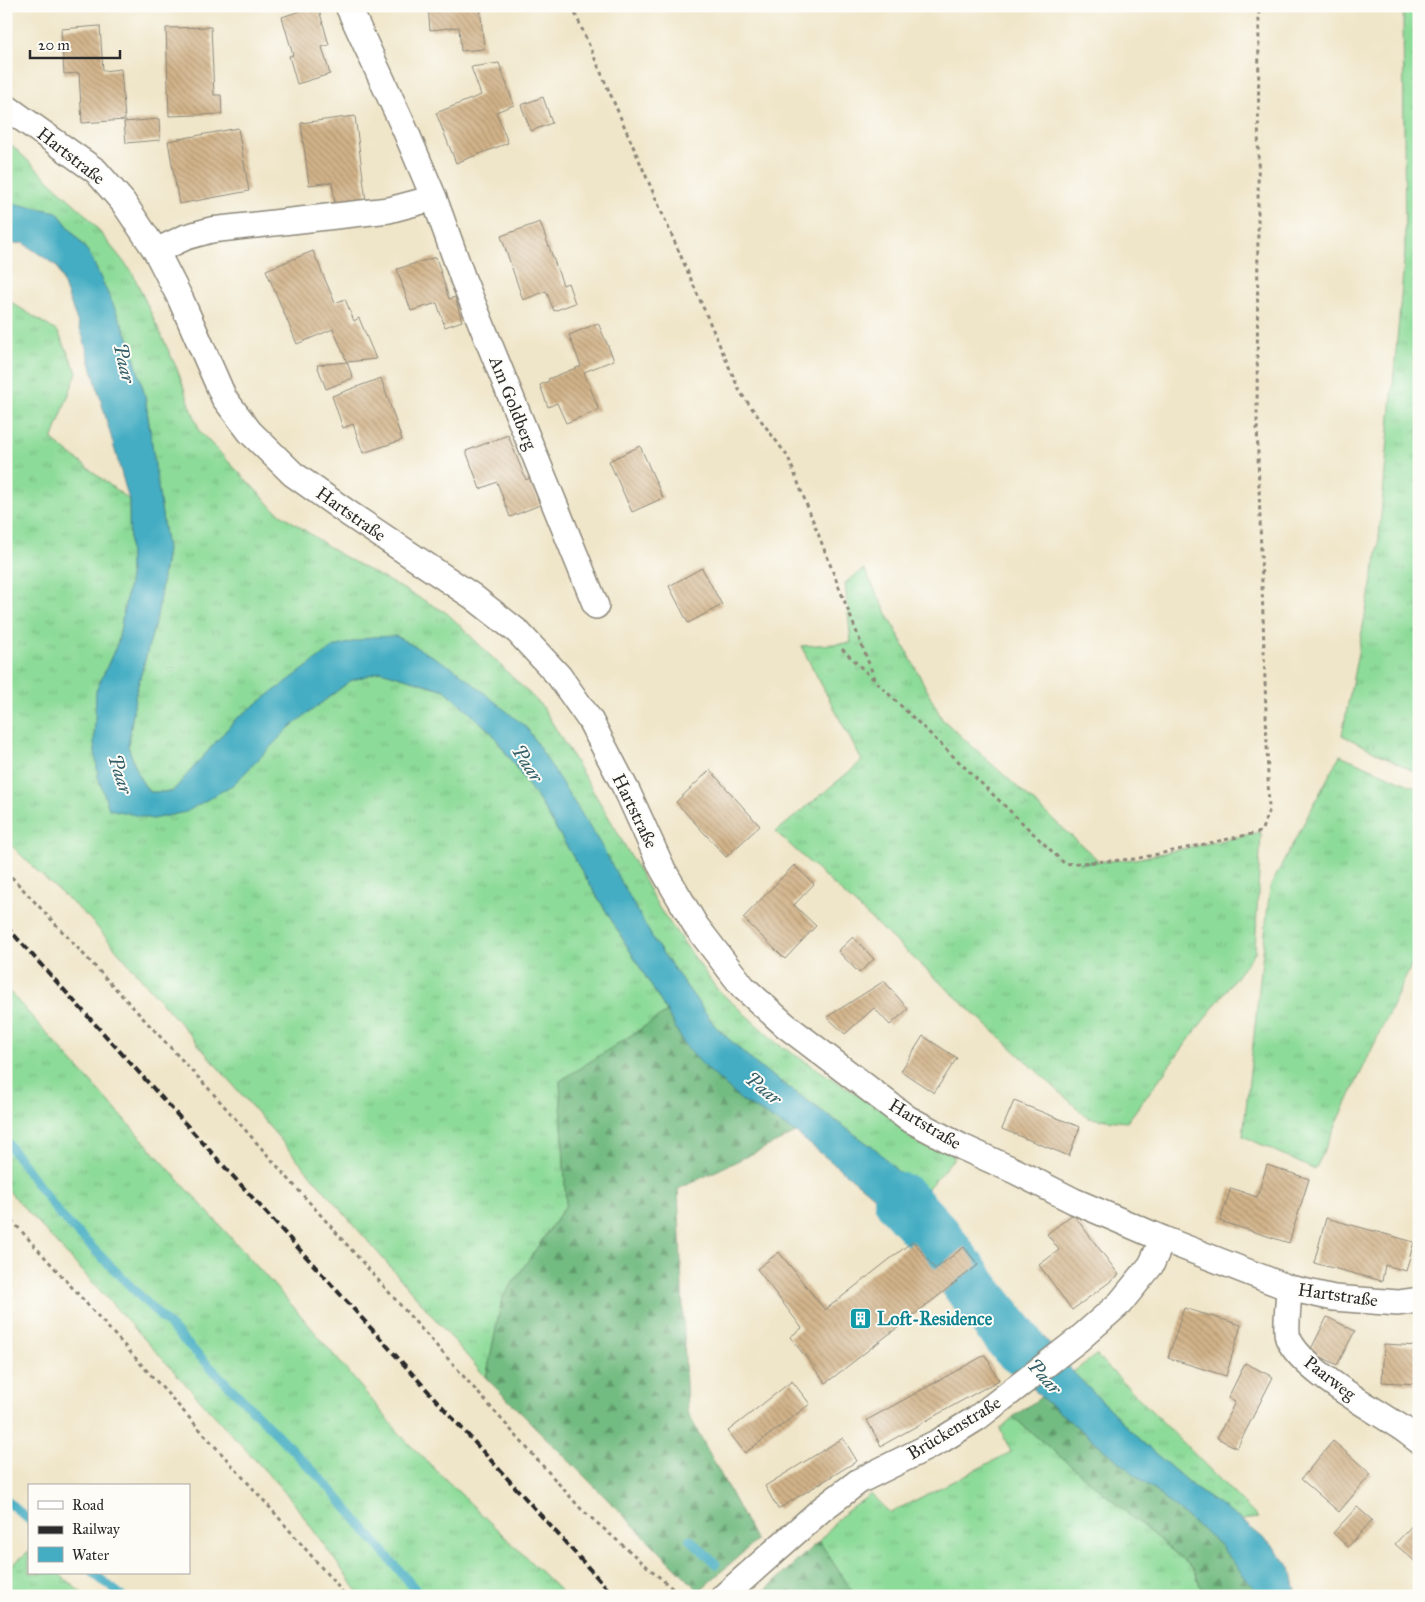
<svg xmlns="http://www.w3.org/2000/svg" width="1425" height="1602" font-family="'IM FELL Great Primer',serif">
<defs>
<pattern id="grass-tufts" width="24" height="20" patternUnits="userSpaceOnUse" patternTransform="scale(1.25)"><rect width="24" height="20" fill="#8ddb99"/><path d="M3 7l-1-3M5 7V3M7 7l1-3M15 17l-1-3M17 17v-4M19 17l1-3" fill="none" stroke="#7abc84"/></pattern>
<pattern id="forest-firs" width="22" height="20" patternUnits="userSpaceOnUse" patternTransform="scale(1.25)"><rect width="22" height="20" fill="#72bb81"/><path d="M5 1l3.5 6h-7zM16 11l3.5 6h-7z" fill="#5e986a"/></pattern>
<pattern id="building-back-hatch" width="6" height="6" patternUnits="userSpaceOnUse" patternTransform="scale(1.25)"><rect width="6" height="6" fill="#d2b389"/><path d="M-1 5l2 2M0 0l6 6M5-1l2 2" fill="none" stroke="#ab9270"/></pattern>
</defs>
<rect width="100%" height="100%" fill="#fdfcf7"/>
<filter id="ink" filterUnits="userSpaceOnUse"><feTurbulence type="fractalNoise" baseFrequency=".02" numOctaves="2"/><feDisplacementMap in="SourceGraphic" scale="10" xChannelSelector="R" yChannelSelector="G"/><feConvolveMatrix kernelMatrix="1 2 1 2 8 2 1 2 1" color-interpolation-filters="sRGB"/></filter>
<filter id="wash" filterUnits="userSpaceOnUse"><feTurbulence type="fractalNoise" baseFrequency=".0096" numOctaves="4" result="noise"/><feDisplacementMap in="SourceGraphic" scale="20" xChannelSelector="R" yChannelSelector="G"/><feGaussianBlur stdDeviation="1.12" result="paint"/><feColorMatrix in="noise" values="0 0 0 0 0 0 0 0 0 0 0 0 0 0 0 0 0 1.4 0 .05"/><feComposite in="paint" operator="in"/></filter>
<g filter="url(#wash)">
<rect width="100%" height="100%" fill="#efe5c8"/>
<g fill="url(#grass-tufts)" stroke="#5c8362">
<polygon points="1403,6 1419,6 1419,774 1342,735 1378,549 1405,252"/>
<polygon points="6,140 86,215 132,272 177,369 200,432 275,510 341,555 447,613 542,706 614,826 659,908 717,989 778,1044 955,1157 921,1196 878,1151 757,1065 715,1026 656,944 527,728 397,636 236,719 172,792 149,792 139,777 128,746 136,692 157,616 167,550 145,396 129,339 89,253 57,212 6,202"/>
<polygon points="6,299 58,332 77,372 52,440 129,500 130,578 118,642 96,691 152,819 290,727 350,681 381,671 445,690 492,733 540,802 667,1012 560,1081 566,1205 502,1299 486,1378 90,919 41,875 6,840"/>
<polygon points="864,569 942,719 1098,860 1080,863 1135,859 1261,832 1255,952 1127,1122 1088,1118 776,832 862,761 801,646 851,643 845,583"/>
<polygon points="1340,755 1419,789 1419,949 1315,1170 1243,1136 1270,887"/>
<polygon points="6,988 297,1311 406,1441 566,1596 361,1596 290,1498 6,1188"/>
<polygon points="1096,1355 1258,1518 1241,1520 1196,1489 1142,1442 1073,1372"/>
<polygon points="1013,1417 1194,1569 1204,1596 855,1596 819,1541 843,1514 871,1494 890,1513 1011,1452 1000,1429"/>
<polygon points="29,1551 29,1573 58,1573 85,1596 6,1596 6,1570"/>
</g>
<g fill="url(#forest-firs)" stroke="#4e7356">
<polygon points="667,1012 684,1044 741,1100 796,1133 678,1189 687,1411 756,1541 699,1591 486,1378 502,1299 566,1205 560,1081"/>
<polygon points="1041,1397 1219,1544 1260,1596 1204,1596 1194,1569 1013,1417"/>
<polygon points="819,1541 855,1596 759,1596"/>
</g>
<g fill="#44adc3" stroke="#386c77">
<polygon points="6,202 57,212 89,253 129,339 145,396 167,549 157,616 136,692 128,746 139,777 149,792 172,792 236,719 334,647 371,637 396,636 455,669 527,728 598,840 656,944 715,1026 757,1065 878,1151 949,1225 964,1244 937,1265 894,1214 866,1190 796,1133 741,1100 702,1064 684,1044 667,1012 540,802 492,733 445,690 381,671 350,681 290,727 234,784 186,812 152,819 109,809 98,777 94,743 96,691 118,642 130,578 129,500 83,337 57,266 23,243 6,244"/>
<polygon points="990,1272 1073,1372 1142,1442 1196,1489 1241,1520 1273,1546 1291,1568 1297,1596 1260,1596 1219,1544 1041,1397 1014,1366 962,1295"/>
</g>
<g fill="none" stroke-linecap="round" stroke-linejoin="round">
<g stroke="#44adc3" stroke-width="9">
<polyline points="6,1141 60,1215 327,1485 421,1596"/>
<polyline points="6,1500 29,1520"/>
<polyline points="690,1539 716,1564"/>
<polyline points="93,1573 122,1596"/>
</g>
<polyline stroke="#44adc3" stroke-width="54" points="901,1200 935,1237 974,1291 1018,1346"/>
</g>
<g id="blocks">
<g fill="url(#building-back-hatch)">
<polygon points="315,6 318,6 329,45 322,47 330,74 297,84 289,56 293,55 282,17"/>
<polygon points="428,6 480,6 484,49 461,51 459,27 430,30"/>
<polygon points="100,26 103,71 121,69 125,120 82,123 79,73 64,74 61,29"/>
<polygon points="211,27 214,95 221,95 222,114 169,116 166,28"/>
<polygon points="499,63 514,105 496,112 508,143 456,163 436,113 481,95 471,67"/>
<polygon points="543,97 552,123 531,131 521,105"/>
<polygon points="355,116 366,201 335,204 332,182 309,185 301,123"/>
<polygon points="159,119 160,140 126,143 124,122"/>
<polygon points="238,128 249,191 179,204 168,141"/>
<polygon points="540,222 563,285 568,283 575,303 554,311 546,291 523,300 501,236"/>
<polygon points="313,251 335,303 345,299 354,321 359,318 376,359 347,362 353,378 326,389 317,365 347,362 333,329 297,344 266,270"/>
<polygon points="436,257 449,299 455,297 462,321 445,327 437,303 411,311 397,269"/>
<polygon points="598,323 614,360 584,372 599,410 566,423 557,403 548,407 540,385 549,381 548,379 581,366 569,335"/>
<polygon points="381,378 402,440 363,453 353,424 343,428 332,396"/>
<polygon points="508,435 526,480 530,478 540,505 510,517 497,482 480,489 466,451"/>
<polygon points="640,446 663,498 632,512 609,461"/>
<polygon points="702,568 722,605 688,623 669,586"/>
<polygon points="710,770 760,826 726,857 676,802"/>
<polygon points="794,865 814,884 794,905 816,926 785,959 743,918"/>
<polygon points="853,937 874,959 859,973 838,951"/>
<polygon points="884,981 908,1009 890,1025 874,1008 845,1034 827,1017"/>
<polygon points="923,1036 957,1058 934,1093 901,1071"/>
<polygon points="1014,1101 1080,1127 1069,1156 1002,1129"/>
<polygon points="1267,1165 1309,1179 1289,1243 1220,1221 1231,1188 1257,1197"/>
<polygon points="1416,1169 1419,1169 1419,1195 1417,1195"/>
<polygon points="1073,1214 1119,1275 1072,1310 1039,1265 1059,1250 1047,1234"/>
<polygon points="1326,1218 1414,1242 1406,1271 1385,1265 1382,1281 1314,1263"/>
<polygon points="913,1241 935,1269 964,1247 978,1265 826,1383 790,1337 802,1328 757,1269 779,1252 825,1310"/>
<polygon points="1184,1308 1241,1325 1226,1376 1168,1358"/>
<polygon points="1327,1317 1355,1331 1337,1365 1310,1351"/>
<polygon points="1384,1344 1419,1346 1419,1384 1382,1382"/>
<polygon points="985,1355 999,1380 881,1446 867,1420"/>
<polygon points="1245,1363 1273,1377 1237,1448 1217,1438 1235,1402 1228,1398"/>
<polygon points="792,1381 810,1404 745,1453 728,1431"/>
<polygon points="843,1438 857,1461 778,1509 765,1486"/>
<polygon points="1333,1441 1371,1474 1339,1512 1301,1479"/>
<polygon points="1357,1507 1372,1520 1348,1547 1333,1533"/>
<polygon points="1419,1518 1419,1565 1395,1544"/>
</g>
</g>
</g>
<g filter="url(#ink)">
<use href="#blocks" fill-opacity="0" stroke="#8d887a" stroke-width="1"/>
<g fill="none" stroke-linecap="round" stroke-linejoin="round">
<defs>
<g id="minor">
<polyline points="348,6 406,132 434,198 463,279 596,606"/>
<polyline points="6,107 96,171 123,202 156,251 181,300 224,398 250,432 293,474 348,513 472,596 518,632 559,676 590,720 628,793 663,870 696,926 743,987 785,1025 907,1118 962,1147 1015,1171 1074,1201 1163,1239 1289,1288 1334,1298 1398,1303 1419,1300"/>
<polyline points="156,251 186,237 211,230 389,210 434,198"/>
<path d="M1289,1288c0,10 -4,42 -1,50 13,31 77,66 106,85 9,5 17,12 25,18"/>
<polyline points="724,1596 822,1509 859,1481 940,1441 977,1418 1078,1340 1120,1303 1151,1265 1163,1239"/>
</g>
</defs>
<use href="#minor" stroke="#8d887a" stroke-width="28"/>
<g stroke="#8d887a" stroke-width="3" stroke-dasharray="4 4" stroke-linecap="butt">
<polyline points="572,6 740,392 788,457 875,679"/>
<polyline points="842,649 1065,864 1135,859 1261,832 1269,810 1257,423 1259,6"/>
<polyline points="6,871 209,1089 581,1509 681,1596"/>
<polyline points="6,1214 266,1503 346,1596"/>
</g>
<use href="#minor" stroke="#fff" stroke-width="25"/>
<polyline stroke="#2b2b2b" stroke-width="4" stroke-dasharray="8 4" stroke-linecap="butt" points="6,926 614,1596"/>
</g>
</g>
<defs>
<symbol id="building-square" viewBox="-11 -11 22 22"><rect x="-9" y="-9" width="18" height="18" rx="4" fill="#0f9aa8" stroke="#fdfcf7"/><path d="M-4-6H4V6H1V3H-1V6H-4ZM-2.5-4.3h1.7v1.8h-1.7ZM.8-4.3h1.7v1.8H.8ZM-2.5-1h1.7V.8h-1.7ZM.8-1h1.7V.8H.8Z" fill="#fff"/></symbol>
</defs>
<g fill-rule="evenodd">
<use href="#building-square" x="848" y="1306" width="25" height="25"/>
</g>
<g text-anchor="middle" stroke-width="4" stroke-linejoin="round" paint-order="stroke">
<g font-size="18" fill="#2b2b2b" stroke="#fdfcf7">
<text transform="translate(71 156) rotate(38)" y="6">Hartstraße</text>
<text transform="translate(513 403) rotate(68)" y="6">Am Goldberg</text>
<text transform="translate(351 514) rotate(35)" y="6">Hartstraße</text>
<text transform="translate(635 811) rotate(64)" y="6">Hartstraße</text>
<text transform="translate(925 1124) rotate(31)" y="6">Hartstraße</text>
<text transform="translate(1338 1295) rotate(8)" y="6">Hartstraße</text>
<text transform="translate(1330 1378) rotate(38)" y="6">Paarweg</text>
<text transform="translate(954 1428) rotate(-31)" y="6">Brückenstraße</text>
</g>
<g font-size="18" font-weight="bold" fill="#0d838f" stroke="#fdfcf7" text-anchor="start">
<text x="877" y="1325">Loft-Residence</text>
</g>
<g font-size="19" font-style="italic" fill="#355f68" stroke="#fdfcf7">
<text transform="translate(125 363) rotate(77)" y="7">Paar</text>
<text transform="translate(528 763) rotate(57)" y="7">Paar</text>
<text transform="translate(121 774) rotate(72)" y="7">Paar</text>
<text transform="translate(764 1088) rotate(39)" y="7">Paar</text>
<text transform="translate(1045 1376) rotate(48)" y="7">Paar</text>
</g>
</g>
<rect width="1425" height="1602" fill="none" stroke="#fdfcf7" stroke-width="25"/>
<rect x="28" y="1484" width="162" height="90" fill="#fdfcf7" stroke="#a9a8a5"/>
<rect x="38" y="1501" width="25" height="8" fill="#ffffff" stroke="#a9a8a5"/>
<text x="72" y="1510" font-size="15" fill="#2b2b2b">Road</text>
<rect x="38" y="1526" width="25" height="8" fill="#2b2b2b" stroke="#a9a8a5"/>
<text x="72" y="1534" font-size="15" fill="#2b2b2b">Railway</text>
<rect x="38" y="1547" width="25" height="15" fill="#44adc3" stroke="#a9a8a5"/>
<text x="72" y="1560" font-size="15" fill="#2b2b2b">Water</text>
<path d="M30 50v8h90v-8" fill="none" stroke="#2b2b2b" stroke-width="2.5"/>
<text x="38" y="50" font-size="15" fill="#2b2b2b" stroke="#fdfcf7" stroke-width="4" paint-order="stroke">20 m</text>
</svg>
